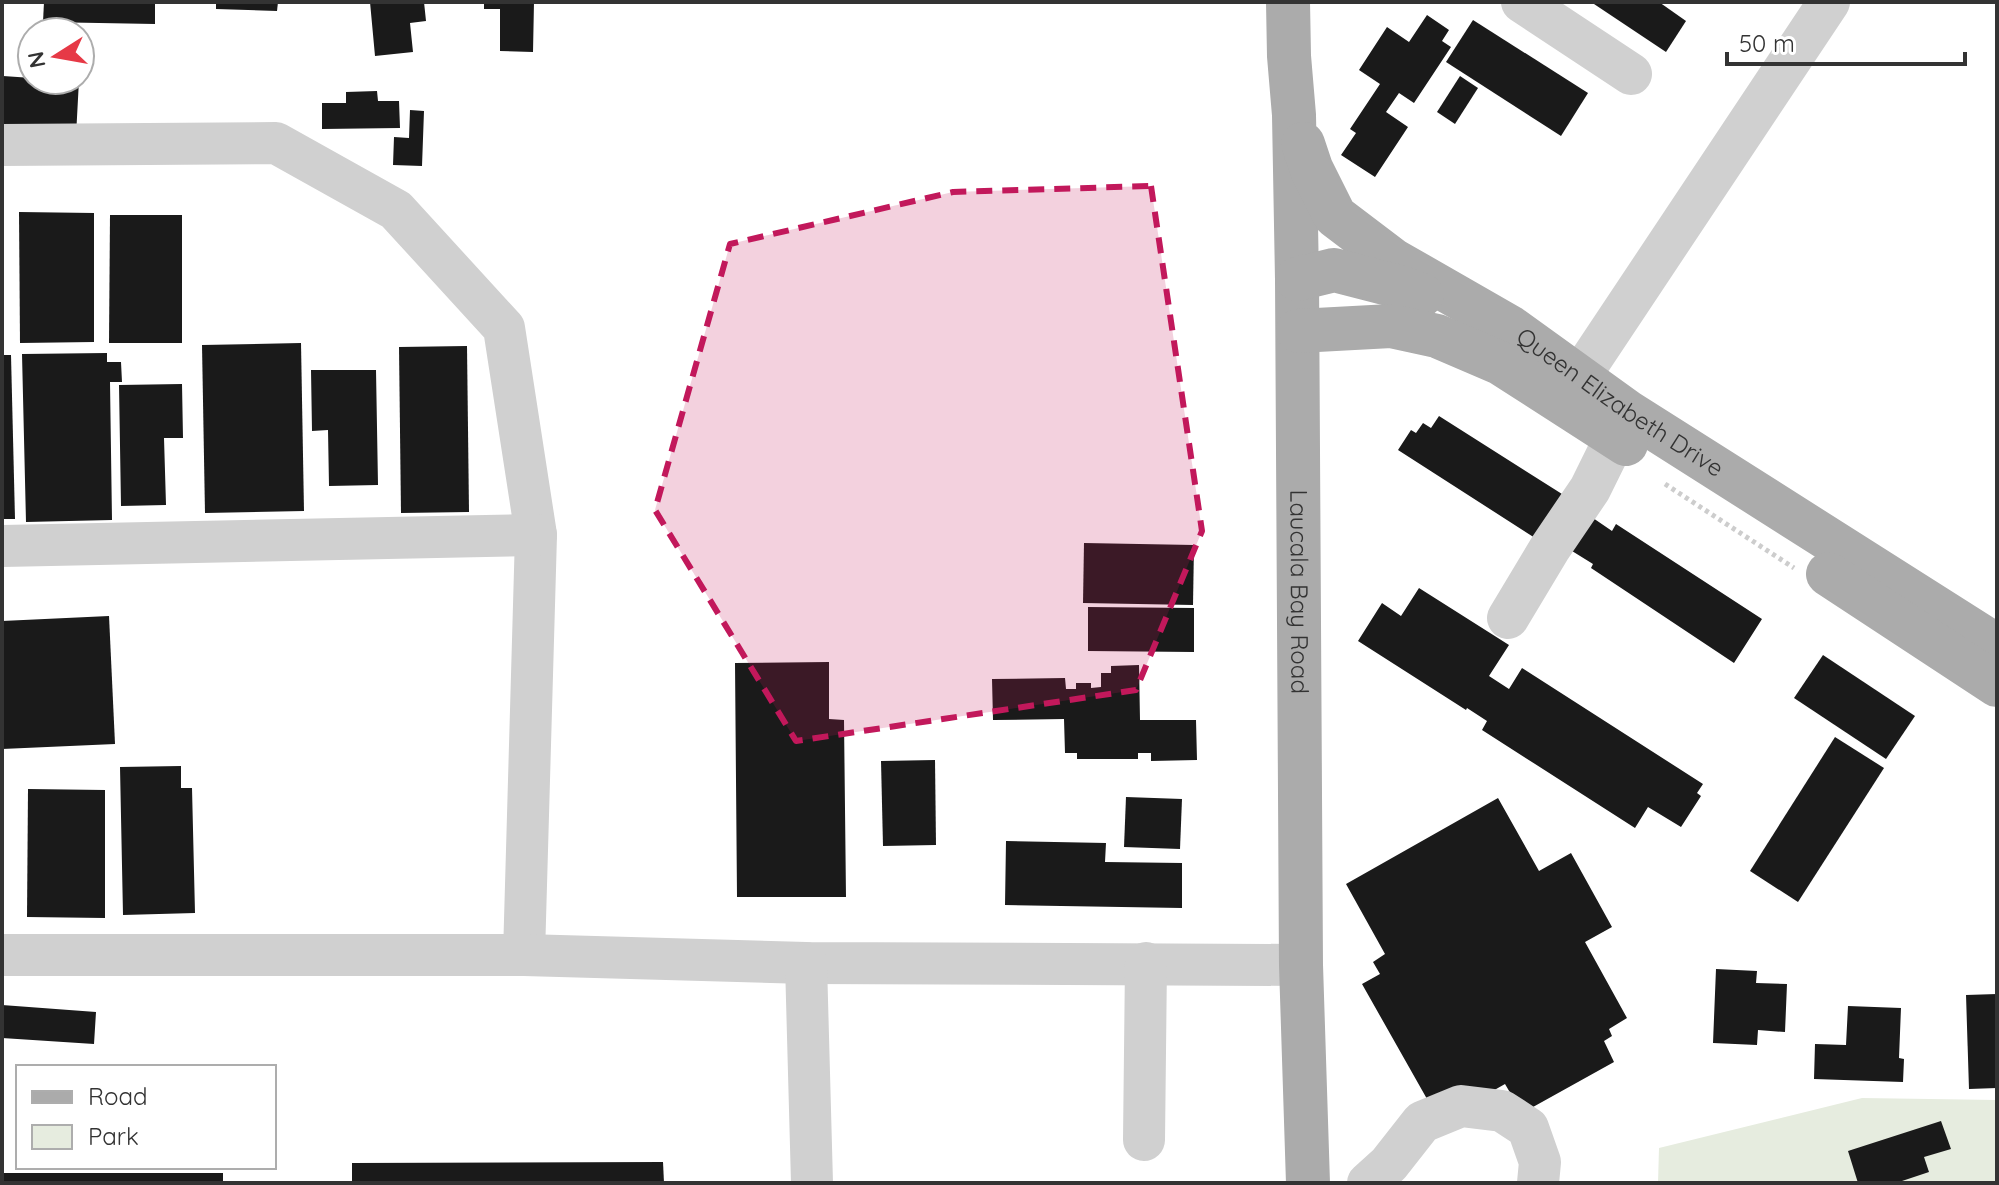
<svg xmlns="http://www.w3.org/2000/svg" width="1999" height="1185" font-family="Quicksand,sans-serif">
<rect width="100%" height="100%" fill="#fff"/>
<polygon fill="#e6ecdf" points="1862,1098 1997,1100 1997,1183 1658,1183 1659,1148"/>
<g fill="#1a1a1a">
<polygon points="44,2 155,2 155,24 43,22"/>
<polygon points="216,2 278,2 277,11 216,9"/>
<polygon points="370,2 424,2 426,21 410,23 413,52 375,56"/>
<polygon points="484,2 534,2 533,52 500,51 500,9 484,9"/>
<polygon points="1591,2 1659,2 1686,21 1666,52"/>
<polygon points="1427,15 1449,30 1442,41 1451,47 1414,103 1399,93 1386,112 1408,127 1375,177 1341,155 1356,133 1350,129 1380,84 1359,70 1387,27 1409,42"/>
<polygon points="1473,20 1588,93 1561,136 1446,62"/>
<polygon points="3,76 32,78 32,80 79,80 76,136 2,132"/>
<polygon points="1460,76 1478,88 1455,124 1437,112"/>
<polygon points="377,91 378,101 399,101 400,128 322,129 322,103 346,103 346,92"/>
<polygon points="410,110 424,111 422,166 393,165 394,137 409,138"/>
<polygon points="19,212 94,213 94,342 20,343"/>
<polygon points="110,215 182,215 182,343 109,343"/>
<polygon points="301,343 304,511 205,513 202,345"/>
<polygon points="467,346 469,512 401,513 399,347"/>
<polygon points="107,353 107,362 121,362 122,382 110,382 112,520 26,522 22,354"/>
<polygon points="2,355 11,355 15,519 2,519"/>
<polygon points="311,370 376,370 378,485 329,486 328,430 312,431"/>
<polygon points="182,384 183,438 164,438 166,505 121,506 119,385"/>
<polygon points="1439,416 1562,494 1535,538 1398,450 1411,430 1416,433 1423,423 1431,428"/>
<polygon points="1593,518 1612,531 1616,524 1762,619 1734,663 1591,568 1593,564 1572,551"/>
<polygon points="1084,543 1194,545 1193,605 1083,603"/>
<polygon points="1419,588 1509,645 1489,676 1509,689 1522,668 1703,784 1697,793 1701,796 1681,827 1648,807 1635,828 1482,730 1487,721 1467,708 1466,710 1358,641 1382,603 1401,616"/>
<polygon points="1088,607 1194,608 1194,652 1088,651"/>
<polygon points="109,616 115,744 2,749 2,621"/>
<polygon points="1823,655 1915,716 1886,759 1794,698"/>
<polygon points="829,662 829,719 844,720 846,897 737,897 735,663"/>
<polygon points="1139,665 1140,720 1196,720 1197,760 1151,761 1151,753 1138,753 1138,759 1077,759 1077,753 1065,753 1064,719 993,720 992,679 1065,678 1066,689 1076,689 1076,683 1091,683 1091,688 1101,687 1101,673 1111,673 1111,666"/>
<polygon points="1835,737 1884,768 1798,902 1750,871"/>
<polygon points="935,760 936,845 883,846 881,761"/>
<polygon points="181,766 181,788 192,788 195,913 123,915 120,767"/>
<polygon points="28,789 105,790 105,918 27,917"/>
<polygon points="1126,797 1182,799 1180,849 1124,847"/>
<polygon points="1498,798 1539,871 1571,853 1612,927 1585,942 1627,1018 1609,1029 1612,1036 1604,1041 1614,1062 1522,1113 1505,1084 1475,1101 1431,1106 1362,984 1380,974 1373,962 1385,954 1346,884"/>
<polygon points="1006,841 1106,843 1105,862 1182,863 1182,908 1005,905"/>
<polygon points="1716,969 1757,971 1756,983 1787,984 1785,1032 1758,1030 1757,1045 1713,1043"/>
<polygon points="1997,994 1997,1088 1969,1089 1966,995"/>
<polygon points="2,1005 96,1012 94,1044 2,1038"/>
<polygon points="1848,1006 1901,1008 1899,1058 1904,1059 1903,1082 1814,1079 1815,1044 1846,1045"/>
<polygon points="1941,1121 1951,1149 1924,1157 1929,1172 1896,1183 1858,1183 1848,1151"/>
<polygon points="663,1162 664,1183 352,1183 352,1163"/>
<rect x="2" y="1173" width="221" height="10"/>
</g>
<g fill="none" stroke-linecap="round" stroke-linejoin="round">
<polyline stroke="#cdcdcd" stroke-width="5" stroke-dasharray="4 4" stroke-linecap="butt" points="1665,484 1794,568"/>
<g stroke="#d0d0d0" stroke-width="42">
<polyline points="1522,2 1631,74"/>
<polyline points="2,145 276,143 396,210 504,328 536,535 524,955"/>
<polyline points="1580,376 1829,2"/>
<polyline points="2,546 536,535"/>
<polyline points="1508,618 1550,548 1590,489 1628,412"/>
<polyline points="2,955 524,955 806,963 1301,965"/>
<polyline points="806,963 812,1183"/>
<polyline points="1144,1140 1146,963"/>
<polyline points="1368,1183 1389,1164 1422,1122 1461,1106 1502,1111 1528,1128 1540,1162 1538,1183"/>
</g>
<g stroke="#ababab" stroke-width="44">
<path id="s1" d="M1288,2l1,54 5,59 3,164 4,686 7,218"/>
<path id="s2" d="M1303,144l8,24 24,48 58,44 117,67 118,85 369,234"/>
<polyline points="1297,279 1334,270 1400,287 1422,295"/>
<polyline points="1298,331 1391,326 1437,336 1500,363 1626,444"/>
<polyline points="1828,574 1997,685"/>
</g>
</g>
<path fill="#c2185b" fill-opacity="0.2" stroke="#c2185b" stroke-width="6" stroke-dasharray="16 10" stroke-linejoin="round" d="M1151,186l51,345 -66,159 -340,51 -141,-231 75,-266 223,-52z"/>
<g text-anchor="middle" stroke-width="8" stroke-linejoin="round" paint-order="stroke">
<g font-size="24" fill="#333" stroke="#fff">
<text dy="8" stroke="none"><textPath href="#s2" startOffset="420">Queen Elizabeth Drive</textPath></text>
<text dy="8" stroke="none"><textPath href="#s1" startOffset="590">Laucala Bay Road</textPath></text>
</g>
</g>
<rect width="1999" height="1185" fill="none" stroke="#333333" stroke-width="8"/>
<rect x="16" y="1065" width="260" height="104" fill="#ffffff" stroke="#adadad" stroke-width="2"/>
<rect x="32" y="1091" width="40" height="12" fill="#ababab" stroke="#adadad" stroke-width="2"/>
<text x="88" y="1105" font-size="24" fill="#333333">Road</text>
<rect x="32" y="1125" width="40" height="24" fill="#e6ecdf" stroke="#adadad" stroke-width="2"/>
<text x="88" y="1145" font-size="24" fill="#333333">Park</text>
<g transform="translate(56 56) rotate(259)"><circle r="38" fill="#ffffff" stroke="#adadad" stroke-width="2"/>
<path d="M0-6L14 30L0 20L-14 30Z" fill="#e63946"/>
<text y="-12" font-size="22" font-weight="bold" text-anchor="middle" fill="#333333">N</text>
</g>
<path d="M1727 52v12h238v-12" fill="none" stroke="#333333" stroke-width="4"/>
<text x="1739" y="52" font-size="24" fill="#333333" stroke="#ffffff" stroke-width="6" paint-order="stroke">50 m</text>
</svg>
